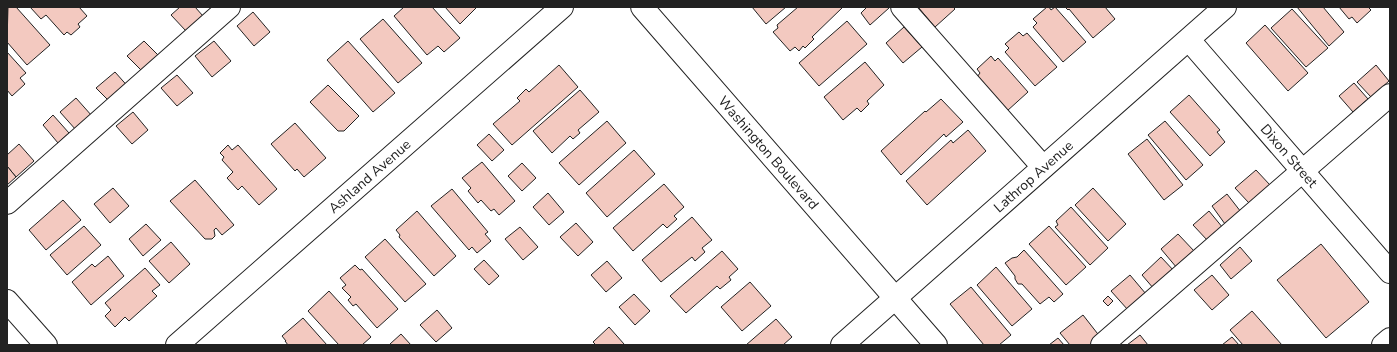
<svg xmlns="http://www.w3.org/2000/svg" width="1397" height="352" font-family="'Nunito Sans',sans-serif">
<rect width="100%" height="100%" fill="#fff"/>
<g fill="#f3c9c0" stroke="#222">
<polygon points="8,7 16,7 50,45 27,65 7,42"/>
<polygon points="30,7 79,7 87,16 78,24 80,27 71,35 67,32 64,35 46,15 41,19"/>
<polygon points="180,7 195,7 203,16 186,31 171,15"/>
<polygon points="404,7 432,7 460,38 444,52 438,46 427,55 394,16"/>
<polygon points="445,7 477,7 460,24"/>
<polygon points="752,7 786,7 766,24"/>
<polygon points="798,7 843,7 812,37 814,39 805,48 803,46 799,51 795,47 790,51 773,32 778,28 777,25"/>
<polygon points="867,7 889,7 889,8 870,25 861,13"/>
<polygon points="918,7 953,7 955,9 935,27"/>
<polygon points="1047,7 1049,7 1051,10 1055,7 1086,42 1063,62 1033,27 1037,23 1033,19"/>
<polygon points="1065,7 1105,7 1115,19 1093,38 1069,9 1068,10"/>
<polygon points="1297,7 1323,7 1344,32 1329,46"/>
<polygon points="1339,7 1368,7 1371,10 1357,23 1352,17 1349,19"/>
<polygon points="1292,9 1328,48 1306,67 1271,28"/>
<polygon points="253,12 270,32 254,46 237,26"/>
<polygon points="383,19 422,63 398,83 360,39"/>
<polygon points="847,21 867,44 819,86 799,63"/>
<polygon points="1265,25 1308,73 1288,91 1246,43"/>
<polygon points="904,27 922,47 903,63 886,43"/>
<polygon points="1019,32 1023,36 1027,33 1057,67 1035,86 1005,52 1009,48 1005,44"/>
<polygon points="144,41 161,58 144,73 127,56"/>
<polygon points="214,41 231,61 212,77 195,56"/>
<polygon points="348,41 395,93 373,112 327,60"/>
<polygon points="7,52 26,73 20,78 25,84 12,96 7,90"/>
<polygon points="991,56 995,61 998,58 1028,92 1007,111 977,77 980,73 977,69"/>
<polygon points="865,62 884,85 867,101 869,104 861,112 857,108 843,120 824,97"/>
<polygon points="559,65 578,87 512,145 493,124 520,101 517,98 526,89 529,92"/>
<polygon points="1376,65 1389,81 1371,97 1357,82"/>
<polygon points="115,72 131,90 114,106 96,88"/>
<polygon points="177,75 193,93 177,106 161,88"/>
<polygon points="1354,83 1368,99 1353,112 1339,96"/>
<polygon points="328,85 359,116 344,131 338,131 310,102"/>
<polygon points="580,90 599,112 578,130 580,133 573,139 570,136 552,153 533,131"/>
<polygon points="1189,95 1220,130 1217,132 1225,142 1210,156 1170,112"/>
<polygon points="76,98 92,116 76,130 60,112"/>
<polygon points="941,99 963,122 946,137 944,134 901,175 881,151 925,111 926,112"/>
<polygon points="133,112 148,130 132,144 116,126"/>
<polygon points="53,115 69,133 58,143 43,125"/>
<polygon points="607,121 626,143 579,185 559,163"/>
<polygon points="1165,121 1203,165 1186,180 1148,135"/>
<polygon points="295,123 326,158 304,177 297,169 295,171 271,144"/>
<polygon points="968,130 986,151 927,205 906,181 951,140 953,143"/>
<polygon points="489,134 504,150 492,161 477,145"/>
<polygon points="1147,139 1183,185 1164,200 1128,154"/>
<polygon points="19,144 34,161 16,177 7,166 7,155"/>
<polygon points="228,145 232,150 238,145 277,189 259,205 242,186 238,190 227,178 233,172 222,160 224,157 220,153"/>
<polygon points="634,150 655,174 607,217 586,193"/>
<polygon points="482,162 515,201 499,215 494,209 491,211 481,200 478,203 468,191 471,188 462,178"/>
<polygon points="522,163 536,178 522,191 508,176"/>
<polygon points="7,166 16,177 7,185"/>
<polygon points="1256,170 1270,185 1249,203 1235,188"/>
<polygon points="195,180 234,225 222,235 216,228 214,230 215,236 212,239 205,239 170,201"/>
<polygon points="664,184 684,207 674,216 677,219 667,228 663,224 633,251 613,228"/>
<polygon points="113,188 129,206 110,223 94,204"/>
<polygon points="1093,188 1126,224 1108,241 1075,205"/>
<polygon points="452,189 488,232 485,234 491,241 477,253 472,247 469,250 431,206"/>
<polygon points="548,193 564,212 549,225 533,207"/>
<polygon points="1227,194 1241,212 1225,224 1212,206"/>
<polygon points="63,200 81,220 46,250 29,230"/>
<polygon points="1071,207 1108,248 1090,265 1055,227 1058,225 1056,221"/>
<polygon points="417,211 456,256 434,276 399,237 400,235 396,230"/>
<polygon points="1209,211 1223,228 1208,241 1193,225"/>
<polygon points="692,217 712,240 702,248 705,252 695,261 692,257 661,282 642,260"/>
<polygon points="576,223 593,242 578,256 560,237"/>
<polygon points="146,224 161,240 143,256 129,239"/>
<polygon points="84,226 101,245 67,275 50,255"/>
<polygon points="1049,226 1086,267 1066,285 1029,244"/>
<polygon points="520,227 538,247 523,260 505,239"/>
<polygon points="1178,234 1195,252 1177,268 1161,249"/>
<polygon points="385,239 426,284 405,302 365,257"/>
<polygon points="171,242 190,264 169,283 149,261"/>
<polygon points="1321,244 1369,302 1326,338 1277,280"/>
<polygon points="1240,247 1252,261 1231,279 1220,265"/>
<polygon points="1024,250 1063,294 1054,302 1049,297 1040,304 1022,284 1018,284 1015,279 1015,276 1005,263 1012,258 1017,257"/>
<polygon points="722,251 738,269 729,277 731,280 720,289 717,286 686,313 670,296"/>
<polygon points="108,256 124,276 91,305 72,282 92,264 95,267"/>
<polygon points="1161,257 1175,272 1154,289 1142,275"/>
<polygon points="484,260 499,276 489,285 474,269"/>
<polygon points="607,261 622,278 606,292 591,275"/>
<polygon points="355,265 360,270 362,269 398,309 377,328 356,304 353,306 348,300 351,297 342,288 346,285 340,278"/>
<polygon points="996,267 1032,309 1012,326 977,285"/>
<polygon points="145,268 160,285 152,291 157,296 129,321 125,317 115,327 105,316 111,310 105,303"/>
<polygon points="1130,275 1146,294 1128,310 1111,291"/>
<polygon points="1212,275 1229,295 1212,310 1194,290"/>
<polygon points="750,282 771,306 742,331 721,307"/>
<polygon points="971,287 1011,335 999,345 984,345 950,304"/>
<polygon points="329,291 371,337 362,345 339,345 308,311"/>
<polygon points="634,294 650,311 635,325 619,307"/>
<polygon points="1108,296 1113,301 1108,306 1103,301"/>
<polygon points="437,310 452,328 436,342 420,325"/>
<polygon points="1252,311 1282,345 1243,345 1230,330"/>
<polygon points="1083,315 1101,338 1093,345 1070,345 1060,333"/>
<polygon points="303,318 327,345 288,345 285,341 286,341 282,336"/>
<polygon points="776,319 792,337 783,345 746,345"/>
<polygon points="609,327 624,344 623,345 596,345 593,342"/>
<polygon points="401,334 411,345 391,345 390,344"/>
<polygon points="1140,335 1148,345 1127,345"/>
<polygon points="1232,337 1239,345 1222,345"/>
<polygon points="1058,338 1064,345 1049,345"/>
</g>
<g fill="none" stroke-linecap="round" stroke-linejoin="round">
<defs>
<g id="minor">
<path id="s1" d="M642,7l294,338"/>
<polyline points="902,7 1043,167"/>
<path id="s2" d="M1189,40l201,232"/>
<polyline points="7,203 229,7"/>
<polyline points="7,301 46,345"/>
<path id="s3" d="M177,345l385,-338"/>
<path id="s4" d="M842,345l383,-338"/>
<polyline points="1102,345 1390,95"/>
<polyline points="1383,345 1390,339"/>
</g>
</defs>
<use href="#minor" stroke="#222" stroke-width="24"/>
<use href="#minor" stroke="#fff" stroke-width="22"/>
</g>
<g text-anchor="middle" stroke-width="3" stroke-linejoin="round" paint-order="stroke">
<g font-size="14" fill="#222" stroke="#fff">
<text dy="5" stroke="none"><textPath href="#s1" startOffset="193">Washington Boulevard</textPath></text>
<text dy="5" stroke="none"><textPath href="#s2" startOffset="153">Dixon Street</textPath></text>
<text dy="5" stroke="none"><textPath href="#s3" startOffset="256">Ashland Avenue</textPath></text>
<text dy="5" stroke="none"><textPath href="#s4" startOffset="255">Lathrop Avenue</textPath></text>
</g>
</g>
<rect width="1397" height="352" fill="none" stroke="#222222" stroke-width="16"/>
</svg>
